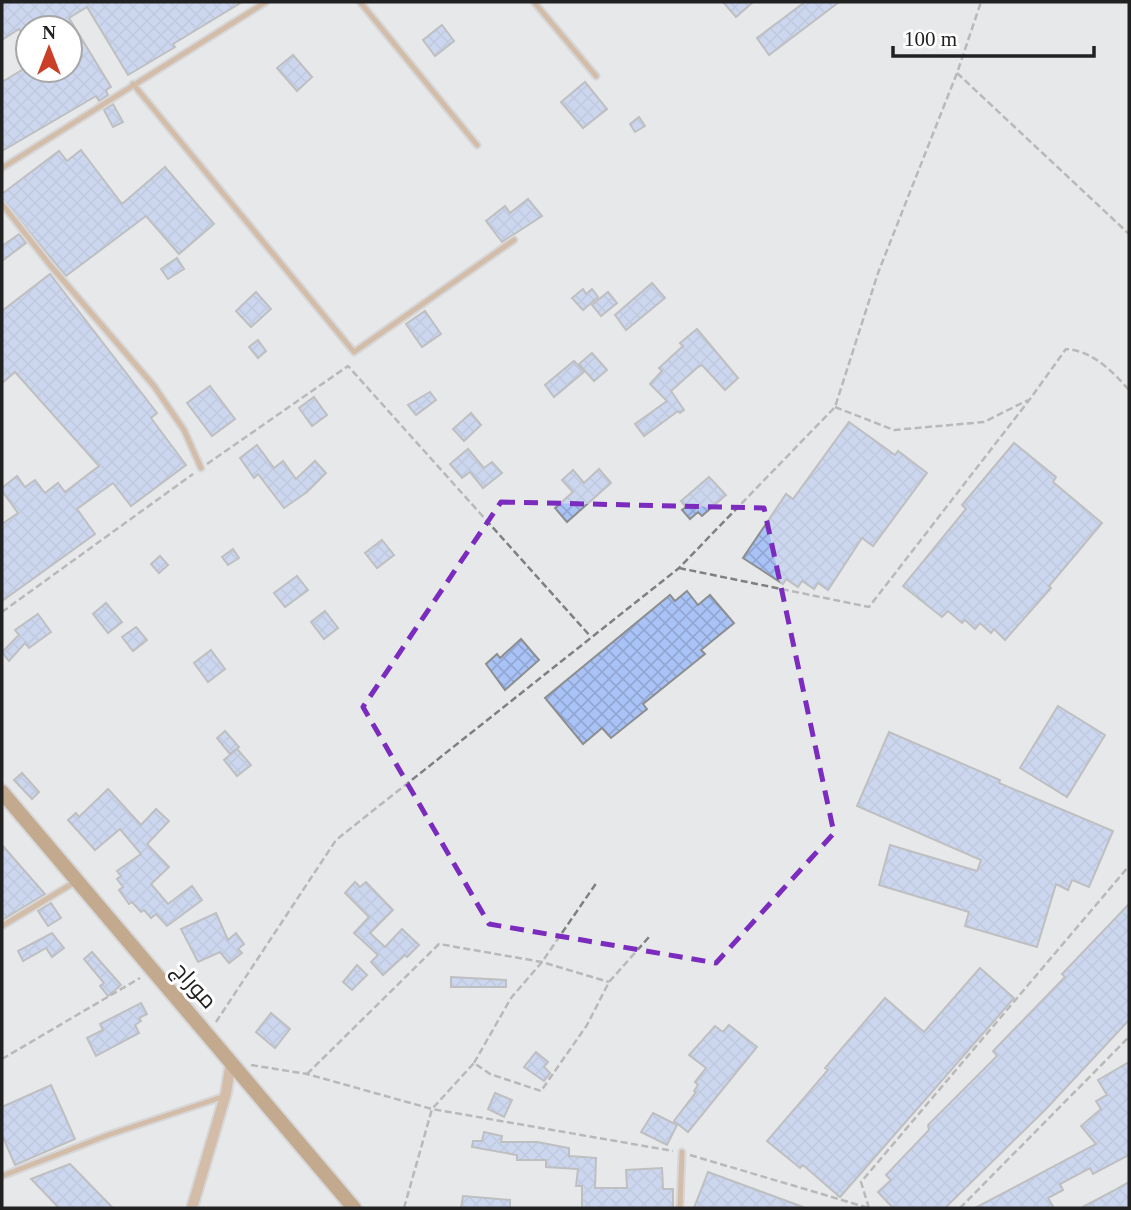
<svg xmlns="http://www.w3.org/2000/svg" width="1131" height="1210" font-family="'Times New Roman',Cairo,serif">
<defs>
<pattern id="building-cross-hatch" width="8" height="8" patternUnits="userSpaceOnUse" patternTransform="scale(1.75)"><rect width="8" height="8" fill="#aac3f7"/><path d="M0 0l8 8M0 8l8-8" fill="none" stroke="#92a7d3"/></pattern>
</defs>
<rect width="100%" height="100%" fill="#e7e8e9"/>
<g fill="url(#building-cross-hatch)" stroke="#8d8e8f" stroke-width="2">
<polygon points="2,2 242,2 173,44 175,47 128,75 87,7 69,18 111,87 106,90 108,95 99,101 96,96 2,151 2,82 22,70 70,70 70,28 28,28 28,44 19,29 2,40"/>
<polygon points="723,2 753,2 736,17"/>
<polygon points="805,2 839,2 769,55 757,38"/>
<polygon points="442,25 454,41 435,56 423,40"/>
<polygon points="293,55 312,77 297,91 277,68"/>
<polygon points="585,82 607,109 583,128 561,102"/>
<polygon points="113,104 123,122 113,127 104,110"/>
<polygon points="639,117 645,126 635,132 630,124"/>
<polygon points="81,150 122,204 165,167 214,224 179,254 146,216 66,276 2,199 2,194 59,151 67,161"/>
<polygon points="528,199 542,216 502,242 486,221 505,206 510,213"/>
<polygon points="19,234 26,243 2,261 2,246"/>
<polygon points="177,258 184,269 168,279 161,269"/>
<polygon points="50,274 157,413 151,418 186,465 131,506 113,483 77,509 95,534 2,601 2,524 18,513 2,491 2,488 17,476 25,487 35,480 45,493 58,483 65,492 99,466 15,372 2,383 2,311"/>
<polygon points="652,283 665,298 626,330 615,315"/>
<polygon points="583,289 586,294 592,289 598,297 583,310 572,298"/>
<polygon points="256,292 271,309 251,327 236,311"/>
<polygon points="608,292 617,303 601,316 592,305"/>
<polygon points="425,311 441,334 422,347 406,324"/>
<polygon points="697,329 738,378 725,390 702,365 698,367 671,391 684,410 680,413 678,411 644,436 635,424 667,401 650,384 662,371 659,368 683,346 680,343"/>
<polygon points="258,340 266,351 258,358 249,347"/>
<polygon points="592,353 607,370 594,381 579,364"/>
<polygon points="574,361 584,372 554,397 545,385"/>
<polygon points="210,386 235,419 212,436 187,403"/>
<polygon points="430,392 436,400 416,415 408,405"/>
<polygon points="314,397 327,415 312,426 299,408"/>
<polygon points="471,413 481,425 464,441 453,429"/>
<polygon points="849,422 895,455 898,451 927,473 873,546 862,538 828,590 818,583 814,589 802,581 798,587 786,579 783,584 743,558 786,494 793,499"/>
<polygon points="1014,443 1056,477 1053,482 1102,523 1049,586 1051,588 1005,640 994,629 991,633 980,623 975,629 965,620 962,623 948,611 942,617 903,586 966,509 962,505"/>
<polygon points="257,445 274,468 283,461 296,479 315,461 326,473 307,492 284,508 258,474 254,478 240,458"/>
<polygon points="468,449 484,468 492,462 502,473 483,488 470,472 462,478 450,464"/>
<polygon points="599,469 611,483 567,522 555,508 573,492 562,480 573,470 584,483"/>
<polygon points="709,477 726,495 702,516 698,512 690,519 682,510 686,507 681,501"/>
<polygon points="382,540 394,555 377,568 365,553"/>
<polygon points="233,549 239,558 228,565 222,557"/>
<polygon points="160,556 168,565 159,573 151,564"/>
<polygon points="297,576 308,590 285,607 274,593"/>
<polygon points="687,591 698,605 710,595 734,623 701,650 705,654 643,704 647,709 611,738 602,728 583,744 545,698 670,595 675,601"/>
<polygon points="106,603 122,622 108,633 93,614"/>
<polygon points="325,611 338,628 324,639 311,622"/>
<polygon points="38,614 51,632 29,648 25,643 9,661 2,652 19,635 15,630"/>
<polygon points="136,627 147,640 133,651 122,637"/>
<polygon points="521,639 539,660 505,690 486,664 497,654 500,658"/>
<polygon points="211,650 225,669 208,682 194,663"/>
<polygon points="1058,706 1105,735 1067,797 1020,768"/>
<polygon points="225,731 239,747 230,754 217,738"/>
<polygon points="889,732 1000,780 999,783 1113,831 1089,887 1072,880 1068,890 1056,884 1037,947 965,926 969,912 879,885 890,845 977,871 981,860 857,806"/>
<polygon points="237,749 251,765 237,776 224,760"/>
<polygon points="22,773 39,792 32,799 14,780"/>
<polygon points="108,789 141,825 156,809 169,821 147,844 169,867 151,884 168,904 192,886 202,900 167,926 156,914 151,918 144,910 141,912 132,902 129,904 119,890 123,887 117,879 121,876 117,871 141,854 120,829 95,850 68,820 76,813 79,817"/>
<polygon points="2,845 45,894 2,920"/>
<polygon points="355,882 360,887 366,882 393,910 370,933 385,947 402,929 419,945 407,957 405,955 383,975 371,962 378,955 354,933 369,917 345,893"/>
<polygon points="51,903 61,918 48,926 38,911"/>
<polygon points="1129,904 1129,1020 1045,1110 945,1208 893,1208 878,1192 891,1180 886,1175 929,1130 928,1125 997,1056 993,1051 1065,977 1062,974"/>
<polygon points="216,913 228,940 236,933 244,944 238,949 242,953 229,963 220,952 198,962 181,929"/>
<polygon points="52,933 64,948 52,957 46,948 23,961 18,951"/>
<polygon points="92,952 121,985 108,996 100,986 104,983 84,959"/>
<polygon points="357,965 367,975 352,990 343,982"/>
<polygon points="980,968 1014,998 840,1197 803,1165 800,1168 767,1141 828,1070 825,1068 885,998 924,1032"/>
<polygon points="451,977 506,980 506,987 451,987"/>
<polygon points="141,1003 147,1014 139,1018 141,1021 135,1025 139,1033 96,1056 87,1038 103,1030 100,1024"/>
<polygon points="271,1013 290,1029 275,1048 256,1032"/>
<polygon points="729,1025 757,1047 688,1132 674,1121 696,1092 694,1091 698,1085 695,1082 706,1068 689,1055 715,1026 723,1032"/>
<polygon points="536,1052 548,1062 544,1067 550,1073 544,1081 524,1067"/>
<polygon points="1129,1062 1129,1155 1093,1174 1090,1168 1060,1184 1063,1190 1048,1198 1054,1208 975,1208 1096,1144 1081,1126 1101,1109 1096,1101 1107,1095 1098,1080"/>
<polygon points="51,1085 75,1139 15,1165 2,1135 2,1107"/>
<polygon points="495,1093 512,1100 504,1117 488,1109"/>
<polygon points="653,1113 677,1125 667,1145 641,1132"/>
<polygon points="484,1132 502,1136 501,1142 537,1142 569,1148 569,1156 596,1158 595,1188 627,1188 626,1170 662,1168 663,1189 673,1189 673,1208 582,1208 582,1186 576,1186 578,1169 546,1167 546,1160 517,1160 517,1155 472,1147 473,1141 482,1141"/>
<polygon points="70,1164 113,1208 59,1208 31,1179"/>
<polygon points="708,1172 803,1207 803,1208 694,1208"/>
<polygon points="1129,1182 1129,1208 1081,1208 1113,1191"/>
<polygon points="463,1196 510,1200 510,1208 461,1208"/>
</g>
<g fill="none" stroke-linecap="round" stroke-linejoin="round">
<defs>
<g id="lane">
<polyline points="360,2 477,145"/>
<polyline points="534,2 596,76"/>
<polyline points="133,84 354,352 514,240"/>
<polyline points="2,168 266,2"/>
<polyline points="2,204 50,265 154,386 184,430 201,468"/>
<polyline points="2,926 75,882"/>
<polyline points="2,1176 108,1135 225,1096"/>
<polyline points="680,1208 682,1152"/>
</g>
<polyline id="street" points="192,1208 226,1093 231,1061"/>
<polyline id="secondary" points="2,792 354,1208"/>
</defs>
<use href="#lane" stroke="#c3c4c5" stroke-width="9"/>
<use href="#street" stroke="#c3c4c5" stroke-width="14"/>
<use href="#secondary" stroke="#c3c4c5" stroke-width="18"/>
<g stroke="#808081" stroke-width="2.5" stroke-dasharray="7 3.5" stroke-linecap="butt">
<polyline points="957,73 1129,234"/>
<polyline points="835,407 894,430 984,422 1028,400"/>
<polyline points="207,464 348,366 591,637"/>
<path d="M679,568l190,39 161,-208 36,-50c27,2 46,22 63,41"/>
<polyline points="2,612 193,474"/>
<polyline points="216,1022 336,840 679,568 835,407 878,273 957,73 981,2"/>
<polyline points="2,1059 140,978"/>
<polyline points="474,1063 511,998 542,962 597,882"/>
<polyline points="251,1065 307,1074 432,1109 673,1151"/>
<polyline points="307,1074 439,944 542,962 609,982"/>
<polyline points="690,1155 869,1208"/>
<polyline points="404,1208 432,1109 474,1063 490,1074 541,1091 587,1025 609,982 649,937"/>
<polyline points="869,1208 861,1182 1129,866"/>
<polyline points="960,1208 1129,1037"/>
</g>
<use href="#lane" stroke="#ba8a5c" stroke-width="5"/>
<use href="#street" stroke="#ba8a5c" stroke-width="10"/>
<use href="#secondary" stroke="#975f23" stroke-width="14"/>
</g>
<path d="M0 0H1131V1210H0ZM501,502l263,6 70,325 -118,130 -227,-39 -126,-217z" fill="#e7e8e9" fill-opacity=".55" fill-rule="evenodd"/>
<path fill="none" stroke="#7b2cbf" stroke-width="5" stroke-dasharray="14 9" stroke-linejoin="round" d="M501,502l263,6 70,325 -118,130 -227,-39 -126,-217z"/>
<g text-anchor="middle" stroke-width="6" stroke-linejoin="round" paint-order="stroke">
<g font-size="23" fill="#212122" stroke="#fff">
<text transform="translate(195 985) rotate(48)" y="8">موراج</text>
</g>
</g>
<rect width="1131" height="1210" fill="none" stroke="#212122" stroke-width="7"/>
<g transform="translate(49 49)"><circle r="33" fill="#ffffff" stroke="#a6a6a7" stroke-width="2"/>
<path d="M0-5L12 26L0 18L-12 26Z" fill="#cb3f29"/>
<text y="-10" font-size="19" font-weight="bold" text-anchor="middle" fill="#212122">N</text>
</g>
<path d="M893 46v10h201v-10" fill="none" stroke="#212122" stroke-width="3.5"/>
<text x="904" y="46" font-size="21" fill="#212122" stroke="#ffffff" stroke-width="5" paint-order="stroke">100 m</text>
</svg>
